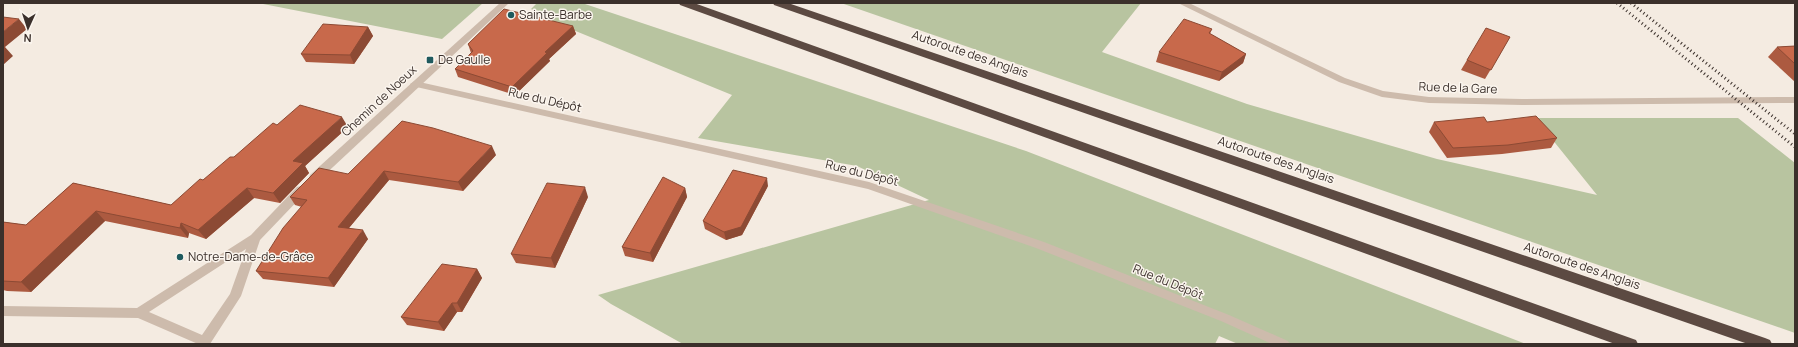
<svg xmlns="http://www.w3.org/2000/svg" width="1798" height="347" font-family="Manrope,sans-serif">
<rect width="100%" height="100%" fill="#f4ebe1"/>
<g fill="#b8c4a0">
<polygon points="258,3 483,3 442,39"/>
<polygon points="537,3 582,3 1026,151 1526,344 1238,344 1219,336 1215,344 683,344 611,304 598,295 929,200 857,166 698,138 732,95 556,23 531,9"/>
<polygon points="841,3 1141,3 1102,52 1247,104 1437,159 1597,195 1535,118 1738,118 1795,163 1795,333"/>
</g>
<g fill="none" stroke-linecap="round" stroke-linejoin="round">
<polygon fill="#cdbbac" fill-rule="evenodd" points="415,81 869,182 1044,242 1229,315 1288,341 1290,344 1272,344 1221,321 1036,248 868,189 412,86 410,84"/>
<g fill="#cdbbac" fill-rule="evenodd">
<polygon points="500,3 509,3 318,181 310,181 309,178 310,175"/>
<polygon points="1178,3 1189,3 1345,78 1383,91 1429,97 1522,99 1795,97 1795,103 1522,105 1429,103 1382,97 1339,82"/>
<path d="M301,186l4,1 1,3 -1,3 -45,47 -19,56 -31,48h-12l-60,-26 -135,-2v-10l134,2 114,-73 46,-48zM246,249l-16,45 -28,41 -53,-23z"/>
</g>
<g fill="#5c4a42" fill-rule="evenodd">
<polygon points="679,3 694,3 1636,340 1638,344 1615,344 680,5"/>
<polygon points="773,3 788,3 1765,338 1770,340 1772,344 1748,344 774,5"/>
</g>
<g stroke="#3b302b" stroke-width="3" stroke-dasharray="1 3" stroke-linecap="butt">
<polyline points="1617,3 1795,147"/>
<polyline points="1631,3 1795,134"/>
</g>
</g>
<g fill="#ac5a40">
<polygon points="573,26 576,34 549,59 550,61 515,95 458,77 455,69 471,53 468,44"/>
<polygon points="368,27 373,36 354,64 306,62 301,54"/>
<polygon points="1212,29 1210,34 1246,54 1243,63 1219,81 1156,62 1159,52"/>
<polygon points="1510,37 1485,79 1461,70 1467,60"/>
<polygon points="1795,46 1795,82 1768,57 1777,47"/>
<polygon points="1434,122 1487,122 1557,138 1551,148 1502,154 1447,158 1429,132"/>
<polygon points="277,125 348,127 305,166 309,173 280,203 254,198 206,239 189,233 188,238 105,221 31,292 7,291 3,290 3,222 26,225 73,183 171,205 203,180"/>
<polygon points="496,155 463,191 389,180 349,228 368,239 334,287 263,279 256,271 302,207 295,205 290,197 348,174"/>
<polygon points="768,186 742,235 726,240 705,229 703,221"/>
<polygon points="685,188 687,197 653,262 625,256 622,247"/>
<polygon points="588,197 555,268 516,263 511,254"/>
<polygon points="477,269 482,278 462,312 457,312 444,331 407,325 401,317"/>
</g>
<g fill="#8c4a34">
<polygon points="19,19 27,29 5,47 13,56 3,65 3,32"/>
<polygon points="573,26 576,34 549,59 550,61 515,95 512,87 545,52"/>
<polygon points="368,27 373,36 354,64 350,55"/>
<polygon points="1246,54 1243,63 1219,81 1222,72"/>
<polygon points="342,117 348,127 305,166 309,173 280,203 273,193 293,161"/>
<polygon points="492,146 496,155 463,191 458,182"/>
<polygon points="384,171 389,180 343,235 338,227"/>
<polygon points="767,178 768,186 742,235 726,240 724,232"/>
<polygon points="585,187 588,197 555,268 551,258"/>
<polygon points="247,188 254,198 206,239 198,230"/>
<polygon points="685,188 687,197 653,262 650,253"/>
<polygon points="96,211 105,221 31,292 21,282"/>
<polygon points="181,223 189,233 188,238 180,228"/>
<polygon points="363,230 368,239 334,287 328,278"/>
<polygon points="477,269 482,278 462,312 457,303"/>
<polygon points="452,303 457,312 444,331 438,322"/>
</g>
<g fill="#c8694b" stroke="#8c4a34">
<polygon points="504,9 573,26 545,52 547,53 512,87 455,69 473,51 468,44"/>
<polygon points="3,17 19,19 3,32"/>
<polygon points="1184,19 1212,29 1209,33 1246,54 1222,72 1159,52"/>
<polygon points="323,24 368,27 350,55 301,54"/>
<polygon points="1486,28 1510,37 1491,70 1467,60"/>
<polygon points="1795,46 1795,64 1777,47"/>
<polygon points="300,105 342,117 293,161 303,163 273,193 247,188 198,230 181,223 180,228 96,211 21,282 3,281 3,246 4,245 3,245 3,222 26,225 73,183 171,205 200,179 203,180 230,157 234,157 273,123 277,125"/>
<polygon points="1536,116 1557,138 1508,145 1453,148 1434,122 1484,117 1487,122"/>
<polygon points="402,121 433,128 492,146 458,182 384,171 338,227 363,230 328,278 256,271 283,228 307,200 290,197 319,168 348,174"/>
<polygon points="733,170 767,178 741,227 724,232 703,221"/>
<polygon points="663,177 685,188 650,253 622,247"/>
<polygon points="547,183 585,187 551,258 511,254"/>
<polygon points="442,264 477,269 457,303 452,303 438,322 401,317"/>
</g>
<g fill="#1f5a5e" stroke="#fbf5ee" stroke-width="1.5">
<circle cx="511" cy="15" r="4"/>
<rect x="426" y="56" width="8" height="8" rx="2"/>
<circle cx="180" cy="257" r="4"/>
</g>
<g text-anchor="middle" stroke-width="3" stroke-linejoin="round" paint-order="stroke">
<g font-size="12" fill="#3b302b" stroke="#fbf5ee" text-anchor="start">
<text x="519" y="19">Sainte-Barbe</text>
<text x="438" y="64">De Gaulle</text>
<text x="188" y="261">Notre-Dame-de-Grâce</text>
</g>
<g font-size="12" fill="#3b302b" stroke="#fbf5ee">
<text transform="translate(970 54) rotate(19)" y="4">Autoroute des Anglais</text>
<text transform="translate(1458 88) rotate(2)" y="4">Rue de la Gare</text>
<text transform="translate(545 100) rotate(13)" y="4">Rue du Dépôt</text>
<text transform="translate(379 101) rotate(-43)" y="4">Chemin de Noeux</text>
<text transform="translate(1276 160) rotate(19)" y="4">Autoroute des Anglais</text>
<text transform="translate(862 173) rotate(14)" y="4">Rue du Dépôt</text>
<text transform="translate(1582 266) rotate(19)" y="4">Autoroute des Anglais</text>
<text transform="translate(1168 282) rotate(22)" y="4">Rue du Dépôt</text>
</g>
</g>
<rect width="1798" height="347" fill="none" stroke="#3b302b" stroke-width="8"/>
<g transform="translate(28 28) rotate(183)" stroke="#fbf5ee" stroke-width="3" paint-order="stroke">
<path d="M0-3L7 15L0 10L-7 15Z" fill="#3b302b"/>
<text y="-6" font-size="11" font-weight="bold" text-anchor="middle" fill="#3b302b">N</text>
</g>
</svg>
